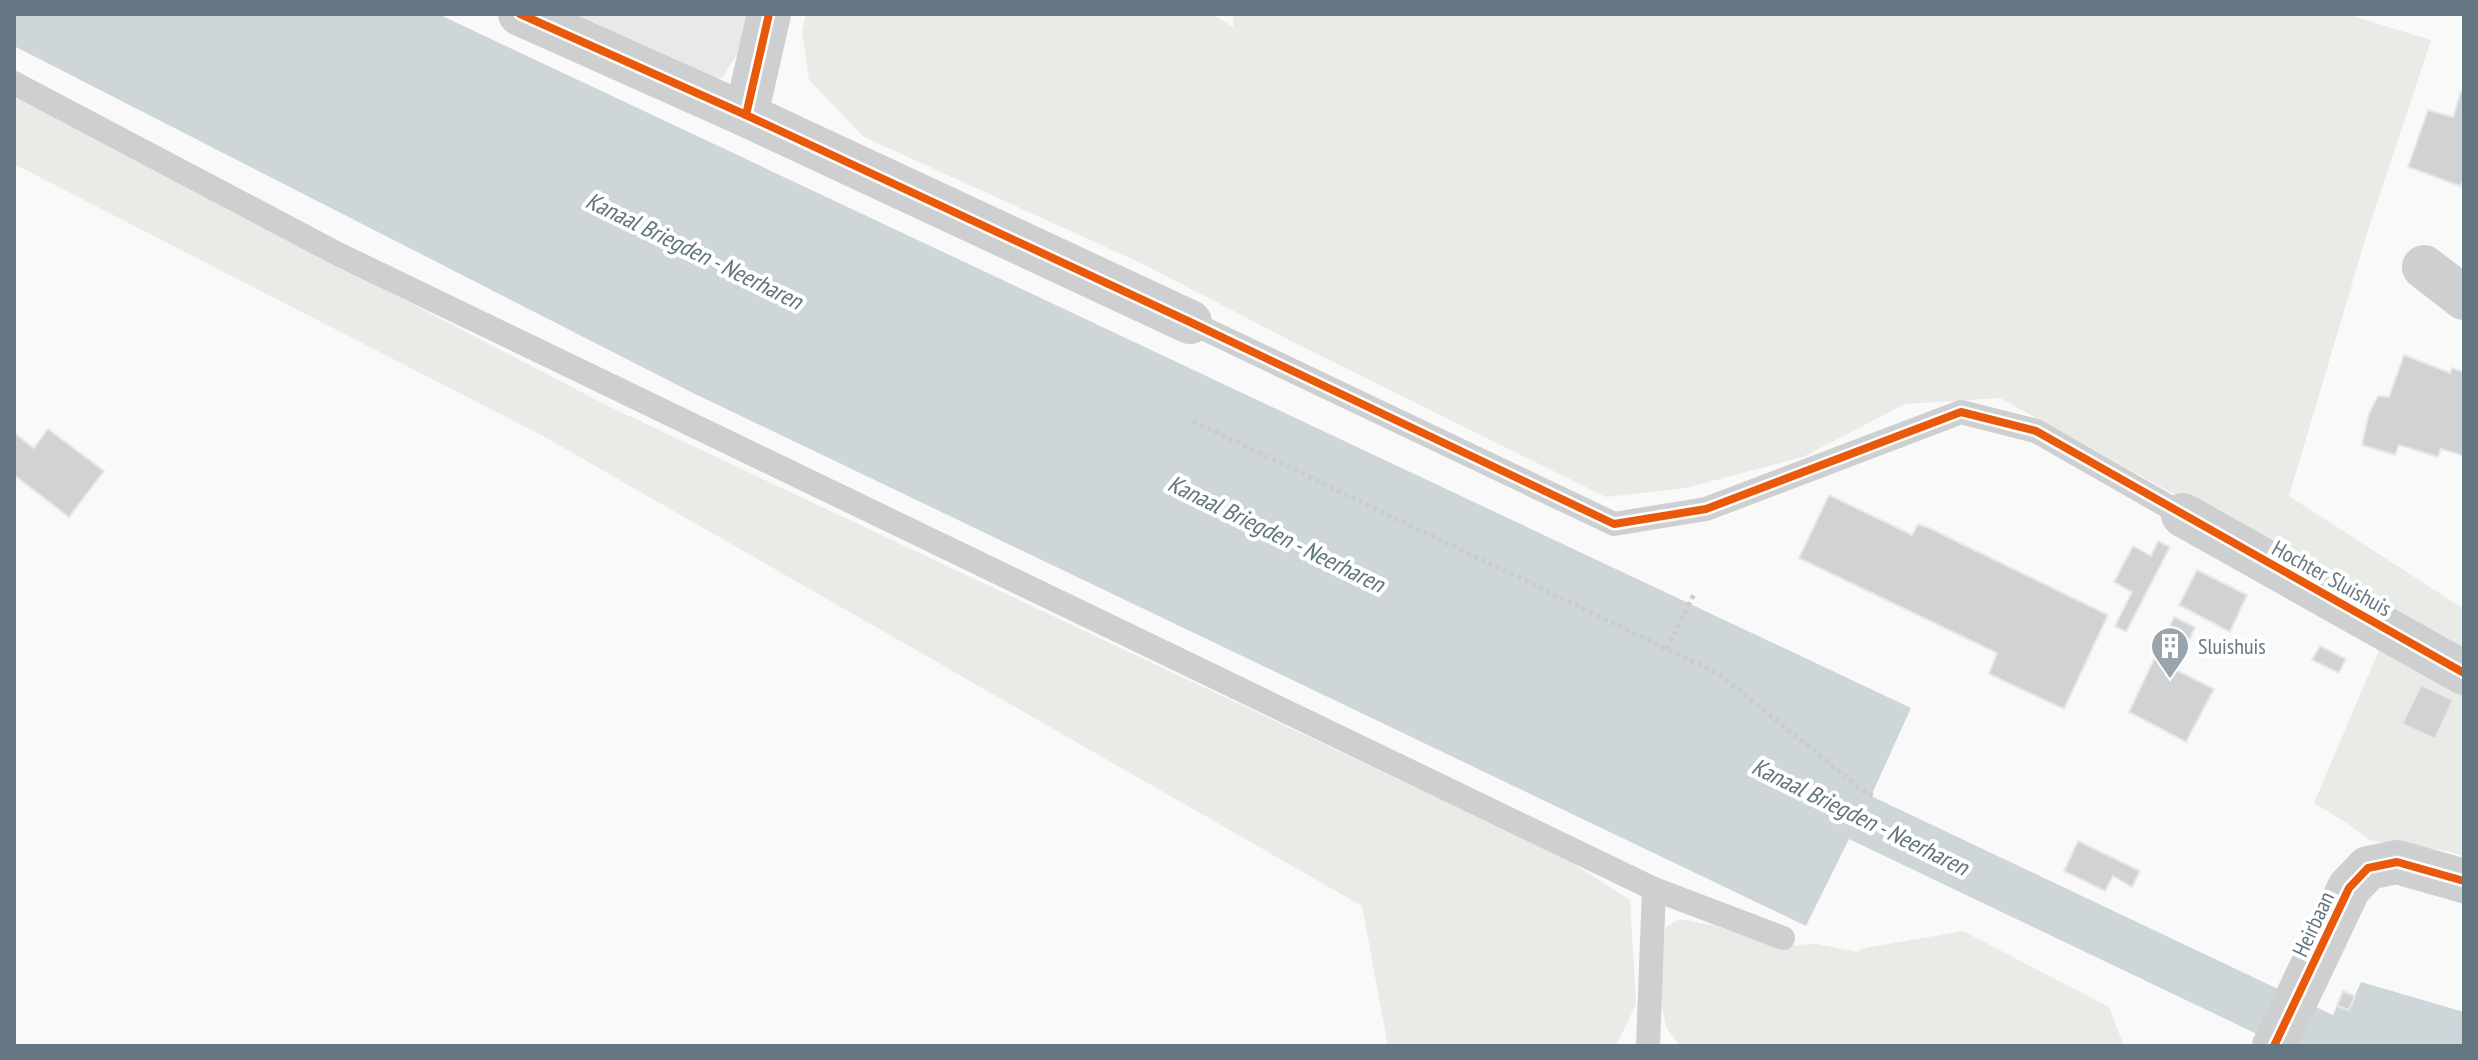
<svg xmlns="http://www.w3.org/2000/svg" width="2478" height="1060" font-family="'PT Sans Narrow',sans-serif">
<rect width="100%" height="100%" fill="#f9f9f9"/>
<polygon fill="#e8e9e9" points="557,14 748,14 740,49 723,77 702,80"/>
<g fill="#e8ebe6">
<polygon points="806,14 1212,14 1233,27 1234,14 2346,14 2431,40 2368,230 2289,496 2464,609 2464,654 2000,398 1905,404 1803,457 1686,488 1606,497 1291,341 1143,264 864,137 809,80 802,32"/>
<polygon points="14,96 606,405 1563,857 1630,900 1636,1004 1616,1046 1388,1046 1362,906 543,436 14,164"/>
<polygon points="2380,648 2464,691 2464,856 2447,851 2371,841 2350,825 2314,803"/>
<polygon points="1679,919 1716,926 1771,946 1817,944 1858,952 1860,949 1963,931 2109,1007 2124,1046 1680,1046 1666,1027 1660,995 1665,928"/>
</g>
<polygon fill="#ced6d9" points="14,14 438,14 1911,708 1871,796 2333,1015 2337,1006 2349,1009 2361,982 2464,1012 2464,1046 2282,1046 1849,839 1806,926 695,394 14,46"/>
<g fill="#d0d2d3" stroke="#e8e8e8" stroke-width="2">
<polygon points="2461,91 2464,92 2464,179 2460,186 2408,167 2428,110 2453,117"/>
<polygon points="2404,355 2450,373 2452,368 2464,372 2464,456 2441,449 2438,457 2399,445 2395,455 2362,445 2369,413 2378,396 2389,397"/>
<polygon points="48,429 104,471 69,517 14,475 14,433 34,448"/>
<polygon points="1829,495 1912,535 1918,524 1929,528 2108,615 2064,709 1989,674 1997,653 1799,558"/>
<polygon points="2158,541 2170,547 2126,632 2115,626 2132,592 2114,582 2133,546 2151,556"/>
<polygon points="2197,570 2247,595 2230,632 2179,605"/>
<polygon points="2174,617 2195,627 2176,670 2214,689 2186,742 2129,712"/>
<polygon points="2320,646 2346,659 2339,673 2312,660"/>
<polygon points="2421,685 2453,700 2435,739 2402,724"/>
<polygon points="2078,841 2140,871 2132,887 2113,876 2105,891 2064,871"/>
<polygon points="2343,991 2355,996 2349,1010 2337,1006"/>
</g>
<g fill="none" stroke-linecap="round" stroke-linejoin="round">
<g stroke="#cbcccd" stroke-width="5" stroke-dasharray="4 4" stroke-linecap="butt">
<polyline points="1193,421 1719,674 1866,793 1874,796"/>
<polyline points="1667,649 1694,594"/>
</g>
<g stroke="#cecfd0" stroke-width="24">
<polyline points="14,83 338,254 1654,889 1648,1046"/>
<polyline points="1190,322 1614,524 1706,509 1961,412 2036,431 2183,515"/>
<polyline points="1654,889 1783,938"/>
</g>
<g stroke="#cecfd0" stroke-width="44">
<polyline points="520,14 746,115 1190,322"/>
<polyline points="746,115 769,14"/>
<polyline points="2424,267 2464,298"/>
<polyline points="2183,515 2464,673"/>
<polyline points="2274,1046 2349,888 2368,868 2397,862 2464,881"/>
</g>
<defs>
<g id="cycleway">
<polyline points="520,14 746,115 1190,322 1614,524 1706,509 1961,412 2036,431 2464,673"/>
<polyline points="746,115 769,14"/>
<polyline points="2274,1046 2349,888 2368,868 2397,862 2464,881"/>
</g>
</defs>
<use href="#cycleway" stroke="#fff" stroke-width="13"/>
<use href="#cycleway" stroke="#e8590c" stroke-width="8"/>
</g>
<defs>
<symbol id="building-pin" viewBox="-11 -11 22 30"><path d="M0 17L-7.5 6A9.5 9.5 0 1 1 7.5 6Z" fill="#99a4ac" stroke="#fff"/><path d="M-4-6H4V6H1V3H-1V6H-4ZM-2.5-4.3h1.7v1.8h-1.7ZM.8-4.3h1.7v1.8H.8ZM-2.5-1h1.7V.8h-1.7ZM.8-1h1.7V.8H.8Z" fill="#fff"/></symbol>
</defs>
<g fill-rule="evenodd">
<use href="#building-pin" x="2148" y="624" width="44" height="60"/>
</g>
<g text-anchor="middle" stroke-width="8" stroke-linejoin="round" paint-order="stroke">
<g font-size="22" fill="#657683" stroke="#fff">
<text transform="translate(2332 578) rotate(29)" y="8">Hochter Sluishuis</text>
<text transform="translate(2313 924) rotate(-65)" y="8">Heirbaan</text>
</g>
<g font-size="22" fill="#657683" stroke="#fff" text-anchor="start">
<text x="2198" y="654">Sluishuis</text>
</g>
<g font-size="24" font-style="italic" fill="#60757c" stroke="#fff">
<text transform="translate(694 251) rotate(26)" y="8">Kanaal Briegden - Neerharen</text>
<text transform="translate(1276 534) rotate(26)" y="8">Kanaal Briegden - Neerharen</text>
<text transform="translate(1860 817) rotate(26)" y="8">Kanaal Briegden - Neerharen</text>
</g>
</g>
<rect width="2478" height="1060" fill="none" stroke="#657683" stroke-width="32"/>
</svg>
